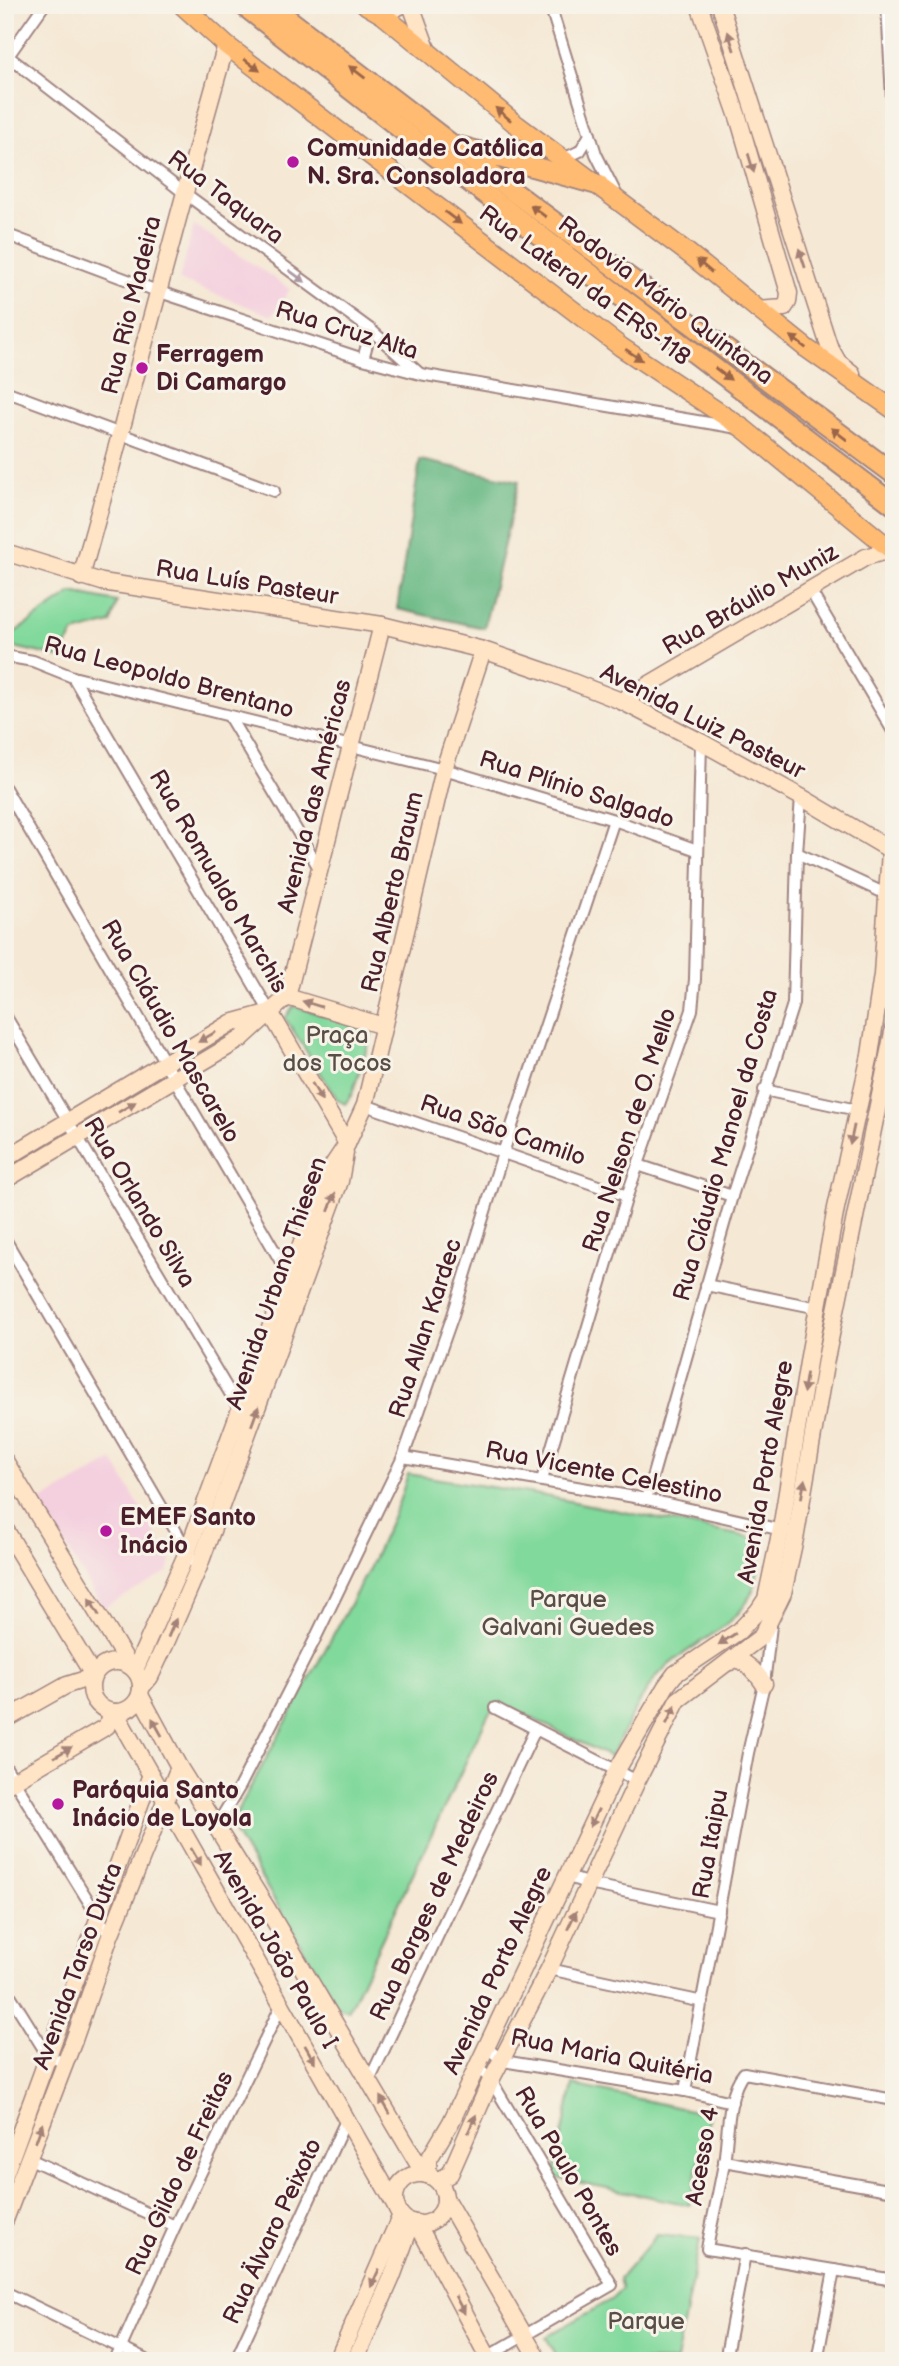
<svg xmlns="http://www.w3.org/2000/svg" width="899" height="2366" font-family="'Balsamiq Sans',sans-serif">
<rect width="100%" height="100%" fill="#f7f3e8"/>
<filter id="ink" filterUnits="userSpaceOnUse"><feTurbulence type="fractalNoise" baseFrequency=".0143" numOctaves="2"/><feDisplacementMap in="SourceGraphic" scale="14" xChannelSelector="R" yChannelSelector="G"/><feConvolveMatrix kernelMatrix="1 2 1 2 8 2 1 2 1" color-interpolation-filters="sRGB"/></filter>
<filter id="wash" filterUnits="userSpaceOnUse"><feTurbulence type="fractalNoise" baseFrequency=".00686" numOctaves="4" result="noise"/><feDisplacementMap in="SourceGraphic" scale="28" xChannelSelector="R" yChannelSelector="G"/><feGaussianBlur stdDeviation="1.57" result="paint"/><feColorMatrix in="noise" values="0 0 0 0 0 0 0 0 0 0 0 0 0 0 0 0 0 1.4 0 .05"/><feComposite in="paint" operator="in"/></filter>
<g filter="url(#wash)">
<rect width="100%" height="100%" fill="#f5e8d4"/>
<g fill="#f4cfde">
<polygon points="194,225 290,289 272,316 179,280"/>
<polygon points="113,1460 171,1561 168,1572 103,1608 40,1502"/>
</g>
<g fill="#82d99c" stroke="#667c64" stroke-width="2">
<polygon points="72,593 117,602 111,623 74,633 59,657 5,645 5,639"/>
<polygon points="294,1006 373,1030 352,1094 345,1104 338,1100 285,1018"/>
<path d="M408,1474l127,20 228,46c-3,16 -4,37 -11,52 -17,39 -65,52 -92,81 -20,22 -35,58 -50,84l-111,-55 -12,15 -139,294 -10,-4 -108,-182 139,-256 30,-67z"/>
<polygon points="573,2085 709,2114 690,2205 553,2177"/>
<polygon points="657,2235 700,2239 676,2361 560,2361 546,2337 612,2299 622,2289 619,2279"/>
</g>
<polygon fill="#69b984" stroke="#5a6c58" stroke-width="2" points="420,460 519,481 484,628 397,609"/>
</g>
<g filter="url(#ink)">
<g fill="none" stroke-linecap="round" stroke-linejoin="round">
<defs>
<g id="street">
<polyline points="550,5 596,154 616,194"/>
<polyline points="887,5 894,136"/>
<polyline points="5,54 183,192 371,330 419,373"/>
<polyline points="5,68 8,56 44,5"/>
<polyline points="563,159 580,151 590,135"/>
<polyline points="5,234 157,291 363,359 420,374 738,428"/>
<polyline points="363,359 371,330"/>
<polyline points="5,391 274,491"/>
<polyline points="810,590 894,733"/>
<polyline points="5,656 33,661 73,677 444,769 614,820 697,850"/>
<polyline points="73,677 270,1012"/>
<polyline points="230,718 319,868"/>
<polyline points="5,788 291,1279"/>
<polyline points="797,853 886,894"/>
<polyline points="5,1015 240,1410"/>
<polyline points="764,1090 857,1110"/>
<polyline points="365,1105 627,1196"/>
<polyline points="638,1165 732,1196"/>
<polyline points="5,1239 198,1569"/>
<polyline points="706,1285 818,1308"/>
<polyline points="403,1457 646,1499 786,1531"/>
<polyline points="542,1480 627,1196 692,1010 695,979 701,742"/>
<polyline points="646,1499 732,1196 793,1004 797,853 801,797"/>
<polyline points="495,1708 637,1781"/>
<polyline points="5,1766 110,1936"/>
<polyline points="217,1825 240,1786 314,1641 403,1457 453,1315 503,1153 614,820"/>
<polyline points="566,1876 589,1884 719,1911"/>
<polyline points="549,1969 703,2002"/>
<polyline points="5,1987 48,2056 65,2063"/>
<polyline points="486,2047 503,2061 685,2091 732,2102"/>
<polyline points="477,2066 491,2080 612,2285 487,2357"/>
<polyline points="370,2079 535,1730"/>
<polyline points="685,2091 748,1753 764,1684 771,1626"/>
<path d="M894,2100l-150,-27c-17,19 -16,65 -20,90 -5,29 -12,57 -17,86l187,31"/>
<polyline points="30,2159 175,2226"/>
<polyline points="724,2161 894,2191"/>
<polyline points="5,2292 148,2361"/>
<polyline points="115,2361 175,2226 282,2004"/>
<polyline points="235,2361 347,2118"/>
<polyline points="725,2361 745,2254"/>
<polyline points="817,2361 834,2270"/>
</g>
<g id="secondary">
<polyline points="411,5 427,49"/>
<polyline points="699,5 739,120 789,293 788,302 784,308 757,310"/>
<polyline points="720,5 829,346 838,362 852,373"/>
<polyline points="383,15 402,5"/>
<polyline points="5,552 102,582 382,625 483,650 550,673 621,701 701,742 801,797 894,852"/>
<path d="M81,577c50,-177 94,-355 145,-532"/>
<polyline points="621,701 866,557 890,550"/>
<polyline points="287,997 383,1026"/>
<polyline points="270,1012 347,1144"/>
<polyline points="5,1159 231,1023 267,1013"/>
<polyline points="5,1180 241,1039 287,997 382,625"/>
<polyline points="5,1461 129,1665"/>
<polyline points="5,1529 93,1675"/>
<circle cx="116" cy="1687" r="25"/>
<path d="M730,1662l6,-4c13,7 20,14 28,26"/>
<polyline points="135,1670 188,1550 327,1174 347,1144 365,1105 444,769 483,650"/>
<polyline points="141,1688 150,1677 165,1645 198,1569 340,1181 345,1153"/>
<polyline points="140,1695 179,1767 268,1910 424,2174"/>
<polyline points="115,1712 397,2208"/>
<polyline points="5,1720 67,1685 92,1677"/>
<polyline points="5,1786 107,1726 110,1712"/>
<polyline points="5,2174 150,1777"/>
<circle cx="420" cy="2199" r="25"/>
<polyline points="427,2175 429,2159 451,2122 617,1770 666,1686 675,1674 739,1631 758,1611 766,1599 781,1529 809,1356 836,1208 870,1055 882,975 890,850"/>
<polyline points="438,2181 450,2174 491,2080 549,1969 637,1781 678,1700 762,1636 783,1593 796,1534 826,1359 894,1027"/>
<polyline points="445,2198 539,2361"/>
<polyline points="5,2220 74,2040 110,1936 179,1767"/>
<polyline points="417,2223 490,2361"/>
<polyline points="337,2361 401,2215"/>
<polyline points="355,2361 392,2277 412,2222"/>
</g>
<g id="primary">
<polyline points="182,5 226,45 621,347 744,429 894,552"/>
<polyline points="366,5 383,15 517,125 688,253 806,348 894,410"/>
</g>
<g id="highway">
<polyline points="243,5 434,155 894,505"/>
<polyline points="270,5 511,190 894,474"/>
<polyline points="462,147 599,185"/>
</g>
</defs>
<use href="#street" stroke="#a08480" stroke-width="14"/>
<use href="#secondary" stroke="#a08480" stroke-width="19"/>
<use href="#primary" stroke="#a08480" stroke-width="21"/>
<use href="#highway" stroke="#a08480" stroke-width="23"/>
<use href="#street" stroke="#fff" stroke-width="10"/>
<use href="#secondary" stroke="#ffe4c6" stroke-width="16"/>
<use href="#primary" stroke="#ffbb71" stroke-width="18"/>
<use href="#highway" stroke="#ffbb71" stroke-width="19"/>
</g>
<defs><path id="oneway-solid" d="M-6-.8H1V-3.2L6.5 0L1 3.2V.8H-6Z" transform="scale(1.75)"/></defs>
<g fill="#a48278">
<use href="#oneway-solid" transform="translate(731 41) rotate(-108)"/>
<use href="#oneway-solid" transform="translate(751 163) rotate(73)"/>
<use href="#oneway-solid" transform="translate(802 258) rotate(-108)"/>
<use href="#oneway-solid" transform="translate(312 1004) rotate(-163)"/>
<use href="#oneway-solid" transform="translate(207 1037) rotate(150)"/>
<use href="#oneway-solid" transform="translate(317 1092) rotate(60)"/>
<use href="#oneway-solid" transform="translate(127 1107) rotate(-31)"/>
<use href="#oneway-solid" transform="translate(852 1135) rotate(102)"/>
<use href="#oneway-solid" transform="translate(332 1202) rotate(-70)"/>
<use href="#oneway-solid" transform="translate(805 1383) rotate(99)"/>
<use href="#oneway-solid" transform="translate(255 1416) rotate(-70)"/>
<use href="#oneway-solid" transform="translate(803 1489) rotate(-80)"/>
<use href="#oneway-solid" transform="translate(94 1607) rotate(-121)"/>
<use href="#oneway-solid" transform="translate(172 1628) rotate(-67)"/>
<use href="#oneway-solid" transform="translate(727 1639) rotate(147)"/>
<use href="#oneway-solid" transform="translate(671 1715) rotate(-63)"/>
<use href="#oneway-solid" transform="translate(157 1727) rotate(-119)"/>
<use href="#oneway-solid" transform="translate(63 1752) rotate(-30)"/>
<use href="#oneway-solid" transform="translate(594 1818) rotate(116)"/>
<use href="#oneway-solid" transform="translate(196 1857) rotate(60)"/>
<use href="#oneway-solid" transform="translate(572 1920) rotate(-65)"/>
<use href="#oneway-solid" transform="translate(310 2054) rotate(60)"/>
<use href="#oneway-solid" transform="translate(385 2105) rotate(-120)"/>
<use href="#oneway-solid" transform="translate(472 2124) rotate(-66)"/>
<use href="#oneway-solid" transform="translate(39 2133) rotate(-70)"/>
<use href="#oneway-solid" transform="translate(375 2278) rotate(115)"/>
<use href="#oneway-solid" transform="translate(460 2305) rotate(62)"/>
</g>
<g fill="#9b654a">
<use href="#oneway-solid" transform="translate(252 65) rotate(37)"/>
<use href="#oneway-solid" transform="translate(357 72) rotate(-143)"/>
<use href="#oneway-solid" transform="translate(503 114) rotate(-140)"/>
<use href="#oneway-solid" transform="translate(538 211) rotate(-143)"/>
<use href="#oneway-solid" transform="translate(453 218) rotate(37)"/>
<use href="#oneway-solid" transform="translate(704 266) rotate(-140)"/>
<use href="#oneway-solid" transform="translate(798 342) rotate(-142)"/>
<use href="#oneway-solid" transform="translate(634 355) rotate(34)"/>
<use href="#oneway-solid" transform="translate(723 374) rotate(37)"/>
<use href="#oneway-solid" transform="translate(839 434) rotate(-143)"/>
</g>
<use fill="#ae9aa0" href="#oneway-solid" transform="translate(297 276) rotate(36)"/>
</g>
<g fill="#b5179e" stroke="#f7f3e8" stroke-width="2.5">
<circle cx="293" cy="162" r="7"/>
<circle cx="142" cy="368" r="7"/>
<circle cx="106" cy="1531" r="7"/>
<circle cx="58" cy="1804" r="7"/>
</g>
<g text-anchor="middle" stroke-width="6" stroke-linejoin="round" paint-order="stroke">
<g font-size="24" font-weight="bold" fill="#4a1f2b" stroke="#f7f3e8" text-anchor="start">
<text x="307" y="156">Comunidade Católica<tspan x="307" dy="28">N. Sra. Consoladora</tspan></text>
<text x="156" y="362">Ferragem<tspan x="156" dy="28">Di Camargo</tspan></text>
<text x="120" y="1525">EMEF Santo<tspan x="120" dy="28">Inácio</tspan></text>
<text x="72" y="1798">Paróquia Santo<tspan x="72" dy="28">Inácio de Loyola</tspan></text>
</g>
<g font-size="24" fill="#4a1f2b" stroke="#f7f3e8">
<text transform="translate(226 197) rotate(37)" y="8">Rua Taquara</text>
<text transform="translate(585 285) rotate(36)" y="8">Rua Lateral da ERS-118</text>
<text transform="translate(666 300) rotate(37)" y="8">Rodovia Mário Quintana</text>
<text transform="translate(131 305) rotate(-76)" y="8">Rua Rio Madeira</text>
<text transform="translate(347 330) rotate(17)" y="8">Rua Cruz Alta</text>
<text transform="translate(247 582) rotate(9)" y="8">Rua Luís Pasteur</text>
<text transform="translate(750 599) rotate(-30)" y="8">Rua Bráulio Muniz</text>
<text transform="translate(169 677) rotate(15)" y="8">Rua Leopoldo Brentano</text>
<text transform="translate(703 721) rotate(27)" y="8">Avenida Luiz Pasteur</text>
<text transform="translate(577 789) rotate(18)" y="8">Rua Plínio Salgado</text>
<text transform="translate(314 796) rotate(-76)" y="8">Avenida das Américas</text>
<text transform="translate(219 881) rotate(60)" y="8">Rua Romualdo Marchis</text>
<text transform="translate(392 892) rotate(-77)" y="8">Rua Alberto Braum</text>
<text transform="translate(171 1031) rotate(60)" y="8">Rua Cláudio Mascarelo</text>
<text transform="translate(503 1130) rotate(19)" y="8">Rua São Camilo</text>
<text transform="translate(629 1130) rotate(-72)" y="8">Rua Nelson de O. Mello</text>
<text transform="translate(725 1145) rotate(-74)" y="8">Rua Cláudio Manoel da Costa</text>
<text transform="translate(140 1202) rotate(59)" y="8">Rua Orlando Silva</text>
<text transform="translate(276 1283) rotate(-71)" y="8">Avenida Urbano Thiesen</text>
<text transform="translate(425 1328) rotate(-72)" y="8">Rua Allan Kardec</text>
<text transform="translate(604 1472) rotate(11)" y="8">Rua Vicente Celestino</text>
<text transform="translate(765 1472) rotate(-80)" y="8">Avenida Porto Alegre</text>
<text transform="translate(710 1844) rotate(-80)" y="8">Rua Itaipu</text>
<text transform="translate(434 1896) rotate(-65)" y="8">Rua Borges de Medeiros</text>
<text transform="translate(276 1949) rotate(60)" y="8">Avenida João Paulo I</text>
<text transform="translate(77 1966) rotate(-70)" y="8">Avenida Tarso Dutra</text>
<text transform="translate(497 1970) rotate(-65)" y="8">Avenida Porto Alegre</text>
<text transform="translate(612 2056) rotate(11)" y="8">Rua Maria Quitéria</text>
<text transform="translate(702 2156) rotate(-80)" y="8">Acesso 4</text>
<text transform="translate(569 2171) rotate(60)" y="8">Rua Paulo Pontes</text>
<text transform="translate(179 2173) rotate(-65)" y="8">Rua Gildo de Freitas</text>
<text transform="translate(272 2231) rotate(-65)" y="8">Rua Älvaro Peixoto</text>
</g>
<g font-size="24" fill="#584e47" stroke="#f7f3e8">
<text x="337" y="1043">Praça<tspan x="337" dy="28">dos Tocos</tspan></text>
<text x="568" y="1607">Parque<tspan x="568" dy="28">Galvani Guedes</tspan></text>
<text x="646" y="2329">Parque</text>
</g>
</g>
<rect width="899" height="2366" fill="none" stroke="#f7f3e8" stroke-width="28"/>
</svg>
